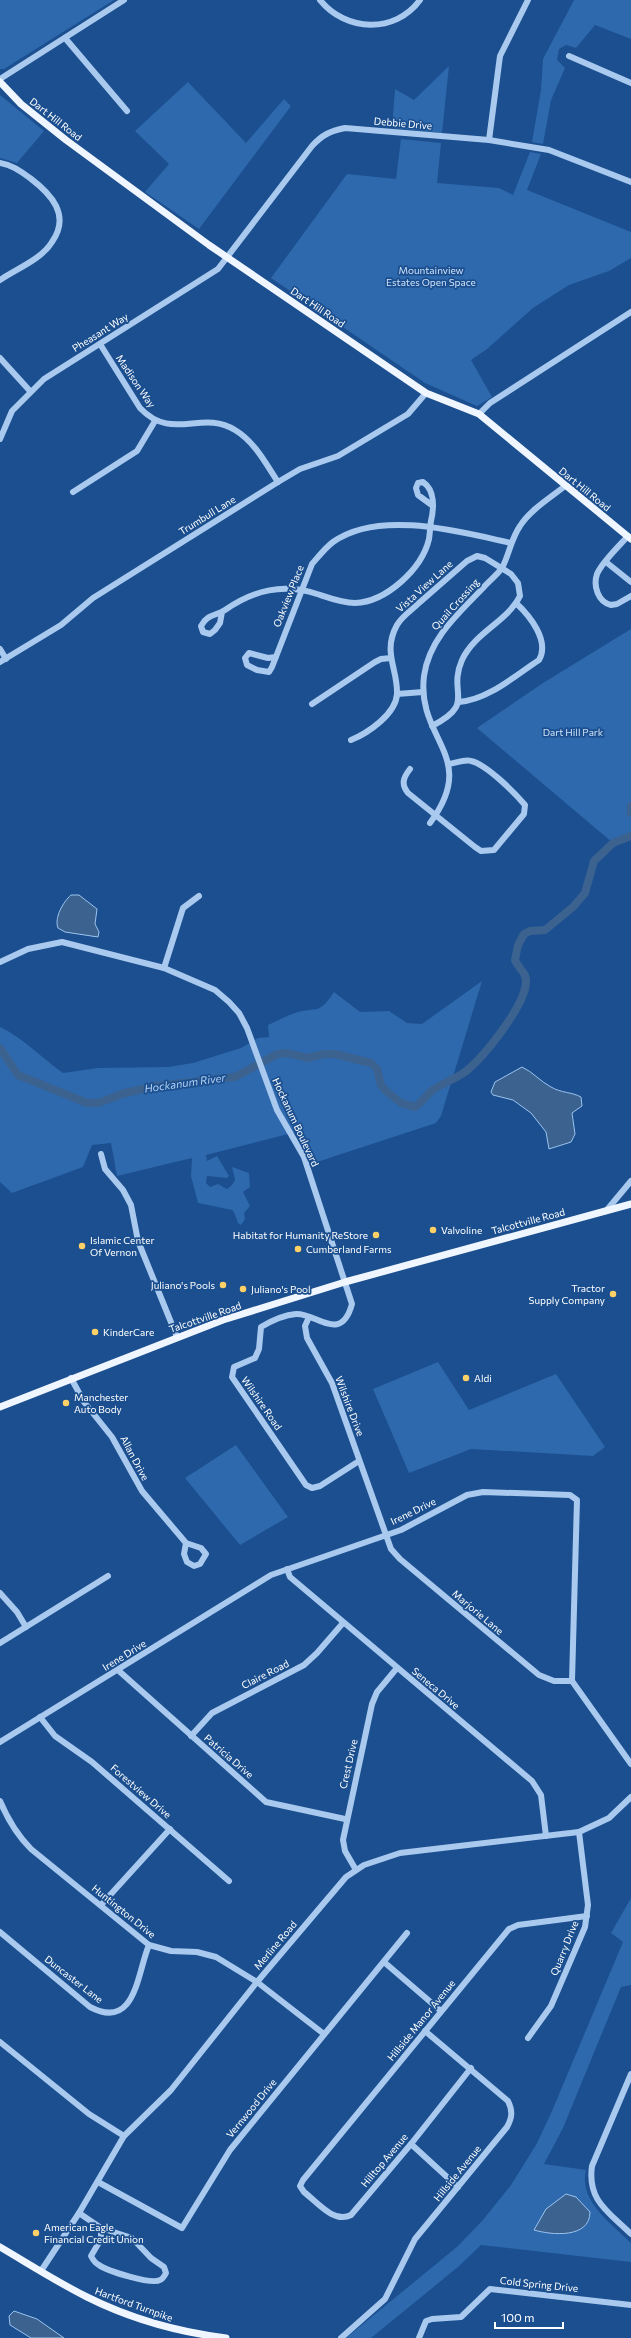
<svg xmlns="http://www.w3.org/2000/svg" width="631" height="2338" font-family="Commissioner,sans-serif">
<rect width="100%" height="100%" fill="#1b4f8f"/>
<g fill="#2e69ad">
<polygon points="0,0 114,0 4,69 0,69"/>
<polygon points="574,0 631,0 631,39 595,25 576,48 566,45 559,49 557,60 565,68 551,100 543,144 532,142 541,90 543,59"/>
<polygon points="449,66 442,133 392,128 395,89 414,100"/>
<polygon points="188,82 246,143 284,99 291,106 199,229 145,192 169,164 135,131"/>
<polygon points="0,95 44,131 17,163 0,158"/>
<polygon points="401,139 441,143 437,183 499,188 513,195 530,152 541,154 527,190 631,232 631,258 609,271 569,285 533,308 487,349 471,360 492,397 477,406 425,383 271,278 347,174 396,179"/>
<polygon points="631,629 631,836 613,843 477,728 543,683"/>
<path d="M482,981l-41,135 -5,7 -122,40 -18,-31 -90,23 1,6 10,-5 12,20 -2,2 -20,-2 -1,7 4,4 8,-3 9,5 5,-4 3,-5 -3,-13 17,6 1,14 -7,5 7,14 -6,7 1,6 -4,6 -3,-2 -4,-11 -2,-2 -34,-7 -7,-27 1,-18 -75,18 -6,-33 -19,2 -9,22 -71,26 -12,-11v-155c22,10 43,32 63,46l35,-5 70,-1 25,-4 48,-15 17,-10 11,-1 -1,-12c9,-4 18,-9 27,-12 23,-7 23,3 39,-21l26,20 29,-1 18,12 15,1z"/>
<polygon points="438,1362 469,1410 556,1374 605,1447 593,1456 471,1449 409,1473 373,1389"/>
<polygon points="236,1445 288,1517 240,1545 185,1478"/>
<path d="M631,1898v87l-10,2 -58,141 -19,36 42,6c-8,31 26,54 45,73v19l-150,-17 -23,22 -87,71h-25l112,-92 25,-26 28,-35 25,-40 16,-34 71,-169 -12,-9z"/>
</g>
<g fill="#3c6290" stroke="#9cc4f0">
<path d="M71,895h8l18,14 -2,15 4,8 -1,5 -33,-5 -7,-4c-4,-10 5,-26 13,-33z"/>
<path d="M522,1067c11,5 19,15 29,20 10,6 21,5 30,10l1,9 -10,7 3,21 -4,8 -22,7 -3,-17 -15,-19 -18,-13 -20,-5 -2,-3 4,-10z"/>
<path d="M566,2194l10,3 14,15c0,27 -39,23 -56,18l12,-21z"/>
<polygon points="14,2311 37,2319 64,2338 31,2338 10,2325 9,2316"/>
</g>
<g fill="none" stroke-linecap="round" stroke-linejoin="round">
<g stroke="#3c6290" stroke-width="8">
<polyline points="631,806 631,813"/>
<path d="M0,1048l18,27 69,28h11l27,-10 31,-7 79,-9 42,-23 11,-1 19,5 17,-4h11l36,9 6,6 4,16 5,6 15,12 14,4c7,-4 11,-12 18,-17 10,-7 22,-11 32,-18 19,-15 60,-66 61,-90 1,-9 -8,-14 -11,-22l3,-15 6,-11 6,-3 15,-1 28,-23 12,-14 9,-32 19,-18 18,-7"/>
</g>
<g stroke="#a9c9ee" stroke-width="6">
<path d="M320,0c26,32 75,34 100,0"/>
<polyline points="65,38 127,111"/>
<polyline points="569,56 631,83"/>
<polyline points="0,79 124,0"/>
<polyline points="489,140 500,56 528,0"/>
<path d="M0,163c12,2 20,8 30,15 21,16 41,37 22,64 -10,17 -36,27 -52,38"/>
<path d="M100,344l40,64c32,34 62,1 95,22 20,12 31,34 43,52"/>
<polyline points="0,358 30,391"/>
<polyline points="479,414 490,403 631,312"/>
<path d="M0,439l12,-28 32,-32 174,-110 94,-123c10,-11 18,-15 33,-18l144,12 60,10 82,32"/>
<polyline points="73,492 137,451 155,421"/>
<path d="M628,536c-9,10 -26,26 -31,38 -4,12 1,28 14,31l6,-1 14,-8"/>
<polyline points="606,562 631,582"/>
<path d="M222,612l-2,11 -5,7 -5,4 -7,-2 -2,-6c6,-12 15,-10 24,-16 29,-20 58,-27 92,-16 12,4 25,9 38,9 31,-1 67,-34 74,-64 1,-6 1,-13 2,-18 3,-13 4,-31 -8,-39l-5,1 -2,5 2,7 15,11"/>
<polyline points="0,649 6,659"/>
<path d="M276,657l-8,1 -19,-5 -4,5 2,7 10,5 12,2 3,-5 40,-103c7,-8 13,-16 21,-22 46,-33 128,-10 178,1"/>
<polyline points="0,662 61,625 93,598 278,482 300,469 338,456 408,414 426,393"/>
<polyline points="397,694 423,692"/>
<path d="M459,702c29,-2 57,-27 80,-42 11,-19 -9,-44 -23,-57"/>
<polyline points="312,704 375,662 381,659 391,658"/>
<path d="M351,740c17,-7 45,-26 46,-46 1,-25 -15,-42 0,-69 5,-9 15,-15 22,-22 16,-14 32,-28 48,-42l10,-5 8,2 26,16 7,9 2,13c-13,26 -45,36 -58,64 -15,34 15,43 -30,66"/>
<path d="M410,769c-7,9 -9,15 -2,24l67,54 6,4 13,-1 30,-36 1,-9c-10,-12 -39,-41 -54,-44 -6,-2 -15,2 -22,3"/>
<path d="M430,823c50,-67 -14,-83 -6,-147 5,-37 34,-62 59,-88 6,-7 14,-13 19,-20 7,-13 9,-29 18,-42 10,-16 30,-28 45,-40"/>
<path d="M0,962l28,-13 34,-7 102,26 51,22 14,12 10,11 8,15 30,82 27,47 48,147c-11,40 -35,9 -56,10 -12,1 -25,7 -35,13l-2,22 -4,9 -21,9 -2,10 74,108 6,3 8,-2 39,-25"/>
<polyline points="164,968 183,908 199,896"/>
<polyline points="101,1154 105,1169 123,1190 131,1205 138,1241 177,1337"/>
<polyline points="606,1211 631,1181"/>
<polyline points="309,1317 305,1326 307,1338 332,1383 391,1549 400,1559 539,1675 554,1681 572,1681"/>
<polyline points="71,1378 84,1402 112,1437 142,1491 186,1543 201,1548 206,1554 200,1564 194,1566 187,1562 184,1554 186,1543"/>
<polyline points="287,1569 290,1577 532,1781 541,1795 546,1836"/>
<polyline points="0,1593 17,1612 26,1627"/>
<polyline points="0,1643 108,1576"/>
<polyline points="119,1671 266,1802 345,1819"/>
<polyline points="40,1717 55,1736 92,1762 229,1881"/>
<polyline points="191,1736 212,1713 304,1665 317,1653 343,1623"/>
<polyline points="0,1742 271,1575 401,1530 467,1495 483,1492 570,1495 577,1500 572,1681 631,1764"/>
<path d="M0,1801c8,19 17,34 31,48l118,96 22,6 26,1 19,5 41,25 67,52"/>
<polyline points="356,1870 345,1851 343,1840 372,1704 377,1692 397,1668"/>
<polyline points="101,1905 170,1829"/>
<path d="M0,1932l90,75c46,24 47,-34 59,-62"/>
<polyline points="384,1962 441,2011"/>
<polyline points="528,2038 551,2006 585,1927 588,1905 579,1832"/>
<polyline points="0,2042 89,2114 124,2136"/>
<path d="M471,2068l-60,76 -60,71c-17,9 -34,-13 -47,-23l-4,-6 3,-6 206,-251 9,-4 69,-9"/>
<path d="M631,2074l-39,92c-5,35 17,46 39,68"/>
<polyline points="411,2144 458,2187"/>
<polyline points="98,2182 182,2228 230,2150 407,1933"/>
<path d="M79,2213l22,15 31,10 19,20 13,9 2,6c-1,2 -3,6 -6,7 -8,5 -53,-9 -61,-15 -4,-2 -6,-5 -8,-9l10,-17v-11"/>
<polyline points="41,2271 79,2213 124,2136 171,2090 257,1982 346,1877 364,1865 400,1853 579,1832 609,1818 631,1797"/>
<path d="M341,2338l44,-39 30,-60 92,-112c5,-9 6,-16 1,-26l-83,-70"/>
<polyline points="419,2338 426,2321 432,2319 461,2317 490,2289 631,2305"/>
</g>
<g stroke="#f0f6ff" stroke-width="7">
<polyline points="0,82 21,104 66,140 209,245 426,393 479,414 631,539"/>
<polyline points="0,1407 223,1320 345,1282 631,1204"/>
<path d="M0,2247c29,17 57,35 87,50 44,22 91,35 139,41"/>
</g>
</g>
<g fill="#ffd166" stroke="#1b4f8f" stroke-width="1.5">
<circle cx="433" cy="1230" r="4"/>
<circle cx="376" cy="1235" r="4"/>
<circle cx="82" cy="1246" r="4"/>
<circle cx="298" cy="1249" r="4"/>
<circle cx="223" cy="1285" r="4"/>
<circle cx="243" cy="1289" r="4"/>
<circle cx="613" cy="1294" r="4"/>
<circle cx="95" cy="1332" r="4"/>
<circle cx="466" cy="1378" r="4"/>
<circle cx="66" cy="1403" r="4"/>
<circle cx="36" cy="2233" r="4"/>
</g>
<g text-anchor="middle" stroke-width="3.5" stroke-linejoin="round" paint-order="stroke">
<g font-size="10" fill="#fff" stroke="#1b4f8f">
<text transform="translate(56 119) rotate(38)" y="4">Dart Hill Road</text>
<text transform="translate(403 123) rotate(5)" y="4">Debbie Drive</text>
<text transform="translate(318 307) rotate(34)" y="4">Dart Hill Road</text>
<text transform="translate(100 332) rotate(-32)" y="4">Pheasant Way</text>
<text transform="translate(136 381) rotate(56)" y="4">Madison Way</text>
<text transform="translate(585 489) rotate(39)" y="4">Dart Hill Road</text>
<text transform="translate(207 515) rotate(-32)" y="4">Trumbull Lane</text>
<text transform="translate(424 586) rotate(-42)" y="4">Vista View Lane</text>
<text transform="translate(288 596) rotate(-68)" y="4">Oakview Place</text>
<text transform="translate(455 604) rotate(-48)" y="4">Quail Crossing</text>
<text transform="translate(296 1122) rotate(65)" y="4">Hockanum Boulevard</text>
<text transform="translate(528 1221) rotate(-15)" y="4">Talcottville Road</text>
<text transform="translate(205 1317) rotate(-19)" y="4">Talcottville Road</text>
<text transform="translate(262 1403) rotate(55)" y="4">Wilshire Road</text>
<text transform="translate(350 1406) rotate(69)" y="4">Wilshire Drive</text>
<text transform="translate(135 1458) rotate(62)" y="4">Allan Drive</text>
<text transform="translate(413 1511) rotate(-26)" y="4">Irene Drive</text>
<text transform="translate(478 1612) rotate(40)" y="4">Marjorie Lane</text>
<text transform="translate(124 1655) rotate(-32)" y="4">Irene Drive</text>
<text transform="translate(265 1674) rotate(-27)" y="4">Claire Road</text>
<text transform="translate(436 1688) rotate(40)" y="4">Seneca Drive</text>
<text transform="translate(229 1756) rotate(41)" y="4">Patricia Drive</text>
<text transform="translate(348 1764) rotate(-77)" y="4">Crest Drive</text>
<text transform="translate(141 1791) rotate(41)" y="4">Forestview Drive</text>
<text transform="translate(124 1911) rotate(39)" y="4">Huntington Drive</text>
<text transform="translate(275 1945) rotate(-50)" y="4">Merline Road</text>
<text transform="translate(564 1948) rotate(-68)" y="4">Quarry Drive</text>
<text transform="translate(74 1979) rotate(38)" y="4">Duncaster Lane</text>
<text transform="translate(421 2020) rotate(-51)" y="4">Hillside Manor Avenue</text>
<text transform="translate(251 2108) rotate(-51)" y="4">Vernwood Drive</text>
<text transform="translate(384 2160) rotate(-50)" y="4">Hilltop Avenue</text>
<text transform="translate(457 2173) rotate(-51)" y="4">Hillside Avenue</text>
<text transform="translate(539 2284) rotate(6)" y="4">Cold Spring Drive</text>
<text transform="translate(134 2304) rotate(20)" y="4">Hartford Turnpike</text>
</g>
<g font-size="10" fill="#cfe3fa" stroke="#1b4f8f">
<text x="431" y="274">Mountainview<tspan x="431" dy="12">Estates Open Space</tspan></text>
<text x="573" y="736">Dart Hill Park</text>
</g>
<g font-size="10" fill="#fff" stroke="#1b4f8f" text-anchor="start">
<text x="441" y="1234">Valvoline</text>
<text x="368" y="1239" text-anchor="end">Habitat for Humanity ReStore</text>
<text x="90" y="1244">Islamic Center<tspan x="90" dy="12">Of Vernon</tspan></text>
<text x="306" y="1253">Cumberland Farms</text>
<text x="215" y="1289" text-anchor="end">Juliano's Pools</text>
<text x="605" y="1292" text-anchor="end">Tractor<tspan x="605" dy="12">Supply Company</tspan></text>
<text x="251" y="1293">Juliano's Pool</text>
<text x="103" y="1336">KinderCare</text>
<text x="474" y="1382">Aldi</text>
<text x="74" y="1401">Manchester<tspan x="74" dy="12">Auto Body</tspan></text>
<text x="44" y="2231">American Eagle<tspan x="44" dy="12">Financial Credit Union</tspan></text>
</g>
<g font-size="11" font-style="italic" fill="#b5d3f5" stroke="#1b4f8f">
<text transform="translate(185 1083) rotate(-8)" y="4">Hockanum River</text>
</g>
</g>
<path d="M495 2322v6h68v-6" fill="none" stroke="#ffffff" stroke-width="2"/>
<text x="501" y="2322" font-size="12" fill="#ffffff" stroke="#1b4f8f" stroke-width="3" paint-order="stroke">100 m</text>
</svg>
